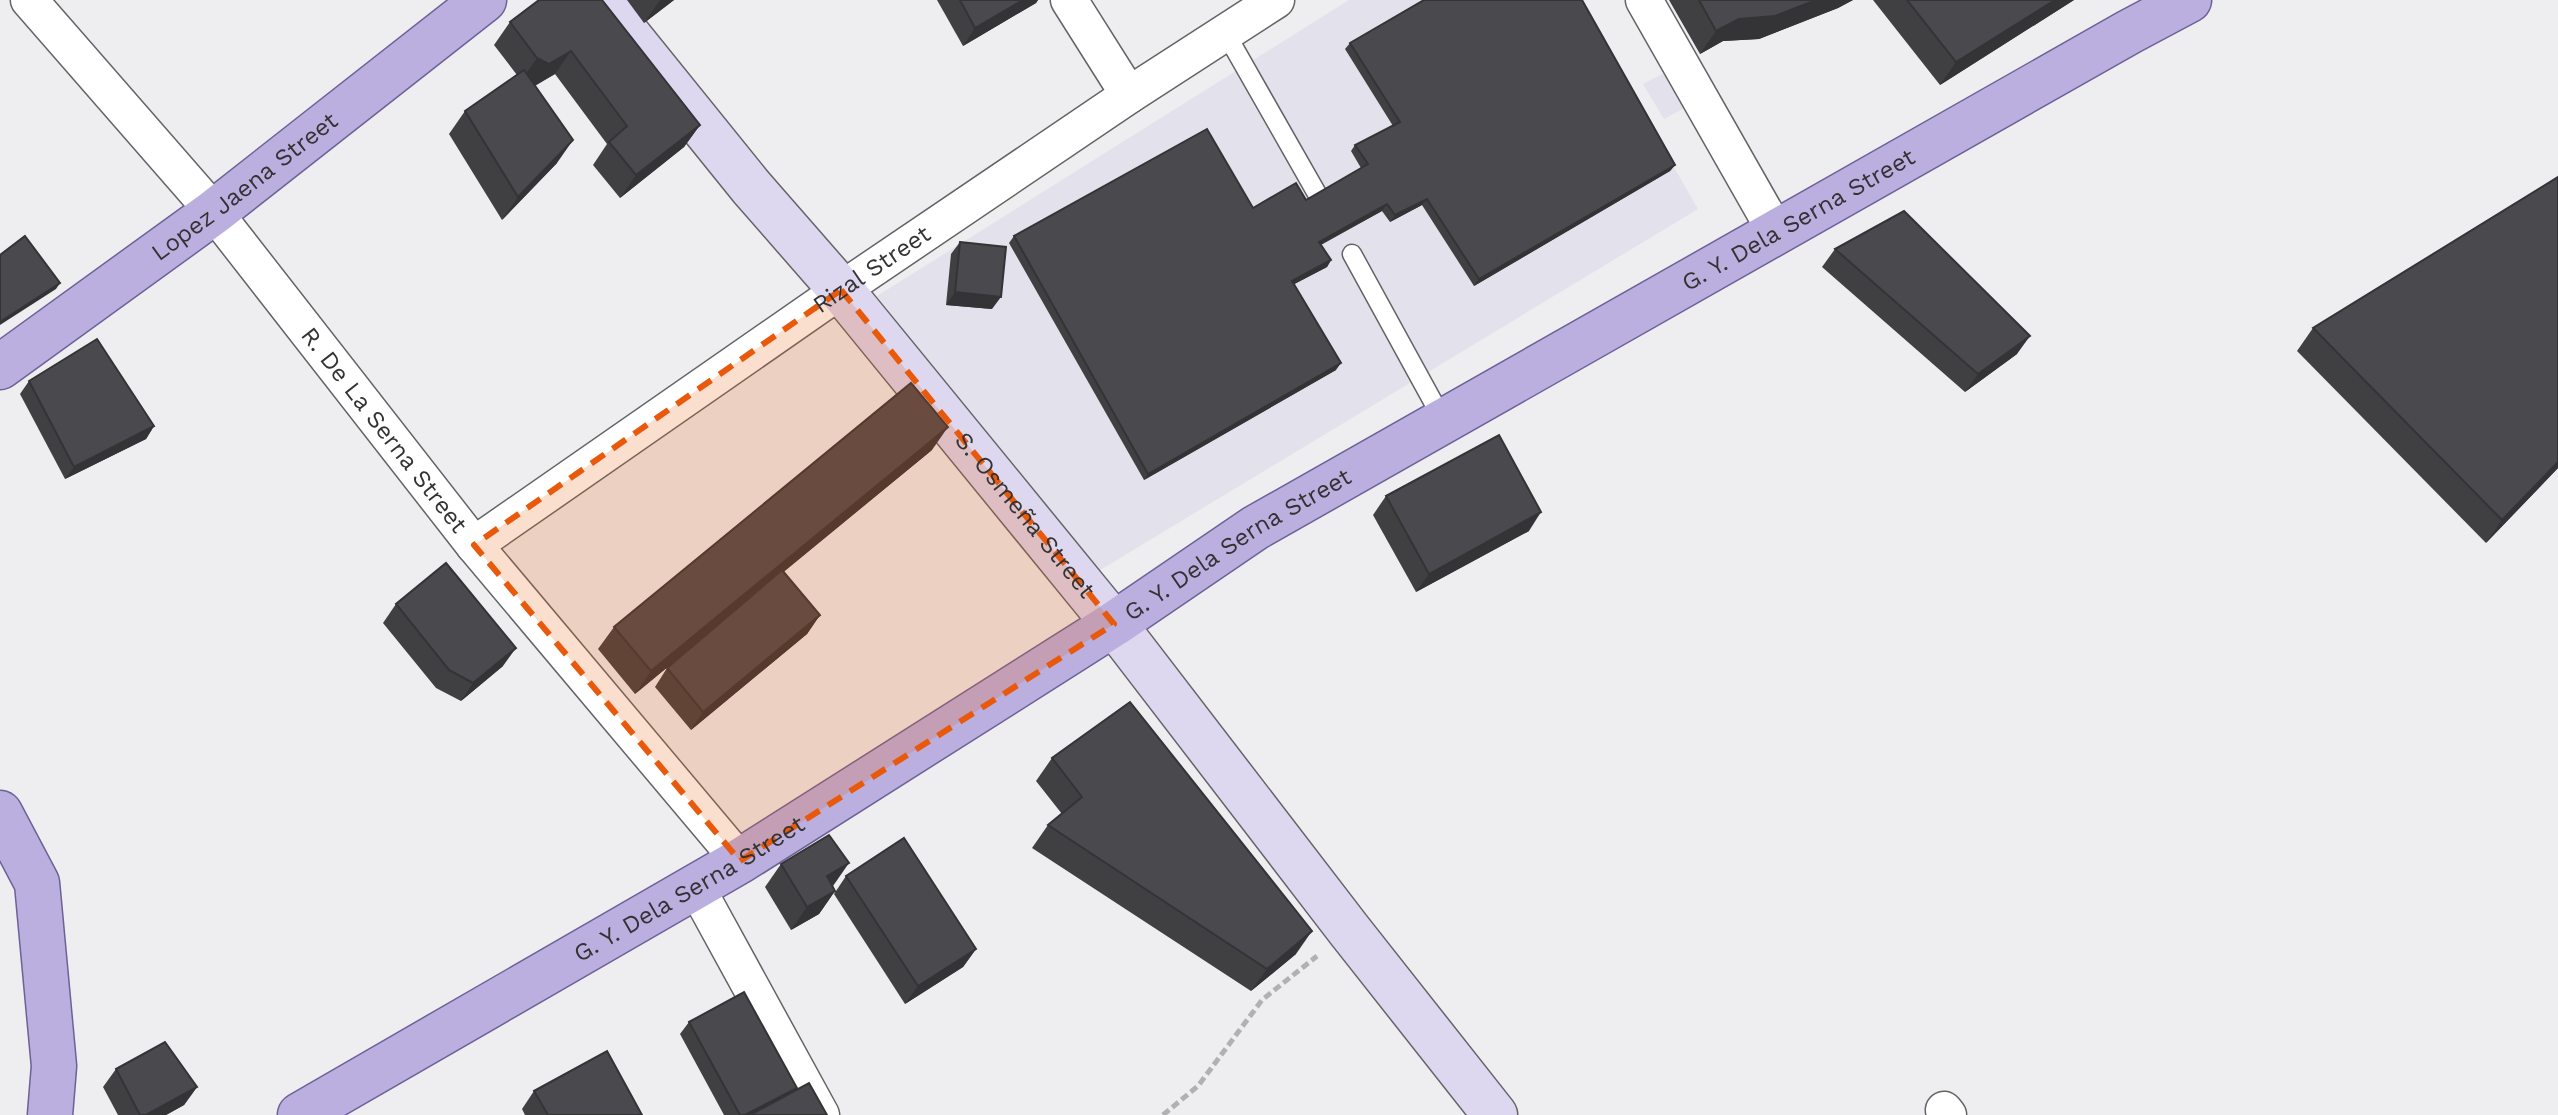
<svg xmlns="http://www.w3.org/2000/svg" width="2558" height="1115" font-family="'Work Sans',sans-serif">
<rect width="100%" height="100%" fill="#eeeef1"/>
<g fill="#e3e1ec">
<polygon points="1349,0 1578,0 1698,209 1092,575 877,296"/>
<polygon points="1674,68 1694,103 1664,119 1643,84"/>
</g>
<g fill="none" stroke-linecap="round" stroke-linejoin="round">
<defs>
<g id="lane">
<polyline points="1225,32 1328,213"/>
<polyline points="1352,254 1443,420"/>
</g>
<g id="street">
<path id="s1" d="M29,0l185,212 260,333 266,316"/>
<polyline points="1069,0 1129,95"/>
<polyline points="1644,0 1776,232"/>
<path id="s2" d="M474,545l367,-255 288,-195 147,-95"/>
<polyline points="695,885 821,1115"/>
<polyline points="1944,1110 1948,1115"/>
</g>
<g id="secondary">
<path id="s3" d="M600,0l151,187 90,103 273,334 235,306 146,185"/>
</g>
<g id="primary">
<path id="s4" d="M0,367l214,-155 270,-212"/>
<polyline points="0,813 37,883 54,1066 50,1115"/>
<path id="s5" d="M300,1115l440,-254 374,-237 141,-96 874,-496 60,-32"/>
</g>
</defs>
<use href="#lane" stroke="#646467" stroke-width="21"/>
<use href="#street" stroke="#646467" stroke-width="39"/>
<use href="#secondary" stroke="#646467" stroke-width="47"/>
<use href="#primary" stroke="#6e6197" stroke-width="47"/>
<polyline stroke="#b1b1b4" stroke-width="5" stroke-dasharray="8 4" stroke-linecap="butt" points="1163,1115 1198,1086 1262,1000 1317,956"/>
<use href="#lane" stroke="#fff" stroke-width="18"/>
<use href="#street" stroke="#fff" stroke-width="36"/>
<use href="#secondary" stroke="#ddd7f0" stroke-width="44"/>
<use href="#primary" stroke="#bbafe0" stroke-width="44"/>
</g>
<g fill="#403f42">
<polygon points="539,0 700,125 684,147 620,198 593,165 607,144 555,74 535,86 557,163 502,220 449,134 465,111 517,75 494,45 510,22"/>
<polygon points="627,0 674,0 644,23"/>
<polygon points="937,0 1038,0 1036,3 963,46"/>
<polygon points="1669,0 1853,0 1838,8 1759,39 1723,41 1700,54"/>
<polygon points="1873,0 2074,0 1940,85"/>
<polygon points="1350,43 1675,165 1670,171 1474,286 1422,205 1390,222 1382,211 1321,245 1331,260 1327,267 1294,284 1336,370 1144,480 1009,243 1014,236 1253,208 1306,200 1361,168 1351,151 1355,145 1393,126 1345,49"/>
<polygon points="2558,177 2558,468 2486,543 2297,351 2313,328"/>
<polygon points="960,242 992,309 946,305 951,254"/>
<polygon points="1835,249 2017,354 1965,392 1822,267"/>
<polygon points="29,381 154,426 146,439 65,479 20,394"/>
<polygon points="932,450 783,572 820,615 807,634 691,730 655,687 667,668 707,634 635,694 598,649 614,627"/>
<polygon points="1386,496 1529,531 1416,592 1373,515"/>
<polygon points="396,604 503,666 461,701 436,688 383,623"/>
<polygon points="1052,758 1296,954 1251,991 1032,848 1048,825 1062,814 1036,781"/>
<polygon points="781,864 833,886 835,891 819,914 791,930 765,887"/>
<polygon points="846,876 976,949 963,967 905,1004 834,894"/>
<polygon points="689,1022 797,1088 794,1091 827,1115 724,1115 680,1034"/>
<polygon points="116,1069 197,1087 184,1105 166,1115 118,1115 103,1087"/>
<polygon points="534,1091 642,1115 525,1115 522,1109"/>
</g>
<g fill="#343336">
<polygon points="660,0 674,0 644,23"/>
<polygon points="1023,0 1038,0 1036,3 963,46 975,28"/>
<polygon points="1816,0 1853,0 1838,8 1759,39 1723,41 1700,54 1716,31 1739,19"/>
<polygon points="2055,0 2074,0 1940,85 1956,62"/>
<polygon points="571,51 555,74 533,86 521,81 537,58"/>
<polygon points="700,125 684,147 620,198 636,175"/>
<polygon points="573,140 557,163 502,220 518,197"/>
<polygon points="1675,165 1670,171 1474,286 1479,279"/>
<polygon points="1427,199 1422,205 1390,222 1395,215"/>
<polygon points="1387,204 1382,211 1314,248 1319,242"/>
<polygon points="1331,260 1327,267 1287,288 1292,281"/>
<polygon points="60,283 56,289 0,325 0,322"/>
<polygon points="955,292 1001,297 992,309 946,305"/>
<polygon points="2030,336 2017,354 1965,392 1978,374"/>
<polygon points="1341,363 1336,370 1144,480 1148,474"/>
<polygon points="154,426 146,439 65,479 74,467"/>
<polygon points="948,427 932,450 635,694 651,671"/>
<polygon points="2558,462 2558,468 2486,543 2502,520"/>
<polygon points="1541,512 1529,531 1416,592 1429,574"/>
<polygon points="820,615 807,634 691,730 703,712"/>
<polygon points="516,648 503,666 461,701 473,683"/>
<polygon points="849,863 833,886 827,876"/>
<polygon points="835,891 819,914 791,930 807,907"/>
<polygon points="1312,931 1296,954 1251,991 1267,969"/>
<polygon points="976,949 963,967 905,1004 918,986"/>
<polygon points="197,1087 184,1105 166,1115 146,1115"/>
<polygon points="797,1088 788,1100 760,1115 745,1115"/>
</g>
<g fill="#4a494d" stroke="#343336" stroke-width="2">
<polygon points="539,0 602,0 700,125 636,175 609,142 627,126 571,51 549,64 537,58 510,22"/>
<polygon points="960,0 1023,0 975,28"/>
<polygon points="1424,0 1582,0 1675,165 1479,279 1427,199 1395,215 1387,204 1319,242 1331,260 1292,281 1341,363 1148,474 1014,236 1207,129 1253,208 1296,183 1306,200 1368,164 1355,145 1400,122 1350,43"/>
<polygon points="1699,0 1816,0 1775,16 1739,19 1716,31"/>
<polygon points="1907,0 2055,0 1956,62"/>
<polygon points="524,70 573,140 518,197 465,111"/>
<polygon points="2558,177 2558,462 2502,520 2313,328"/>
<polygon points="1904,211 2030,336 1978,374 1835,249"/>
<polygon points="25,236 60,283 0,322 0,255"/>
<polygon points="960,242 1006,247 1001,297 955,292"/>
<polygon points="97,339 154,426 74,467 29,381"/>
<polygon points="911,383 948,427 651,671 614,627"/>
<polygon points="1499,435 1541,512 1429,574 1386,496"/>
<polygon points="446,563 516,648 473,683 449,670 396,604"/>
<polygon points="782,570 820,615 703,712 667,668"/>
<polygon points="1130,702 1312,931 1267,969 1048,825 1082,797 1052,758"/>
<polygon points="829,835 849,863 827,876 835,891 807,907 781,864"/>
<polygon points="904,838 976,949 918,986 846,876"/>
<polygon points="744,992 797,1088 745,1115 740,1115 689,1022"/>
<polygon points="165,1042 197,1087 146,1115 140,1115 116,1069"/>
<polygon points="607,1051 642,1115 548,1115 534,1091"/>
<polygon points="809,1083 827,1115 750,1115"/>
</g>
<path fill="#e8590c" fill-opacity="0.2" stroke="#e8590c" stroke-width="6" stroke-dasharray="16 10" stroke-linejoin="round" d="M841,290l273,334 -374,237 -266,-316z"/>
<g text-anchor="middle" stroke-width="8" stroke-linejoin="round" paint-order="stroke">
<g font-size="24" fill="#333334" stroke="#fbfbff">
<text dy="8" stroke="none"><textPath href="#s4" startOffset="304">Lopez Jaena Street</textPath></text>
<text dy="8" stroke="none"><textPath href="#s5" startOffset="1746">G. Y. Dela Serna Street</textPath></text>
<text dy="8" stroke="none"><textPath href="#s2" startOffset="484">Rizal Street</textPath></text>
<text dy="8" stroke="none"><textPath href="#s1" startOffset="558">R. De La Serna Street</textPath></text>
<text dy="8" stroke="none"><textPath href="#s3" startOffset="668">S. Osmeña Street</textPath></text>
<text dy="8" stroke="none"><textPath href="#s5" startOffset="1098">G. Y. Dela Serna Street</textPath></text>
<text dy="8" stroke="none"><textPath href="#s5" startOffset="450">G. Y. Dela Serna Street</textPath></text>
</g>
</g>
</svg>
